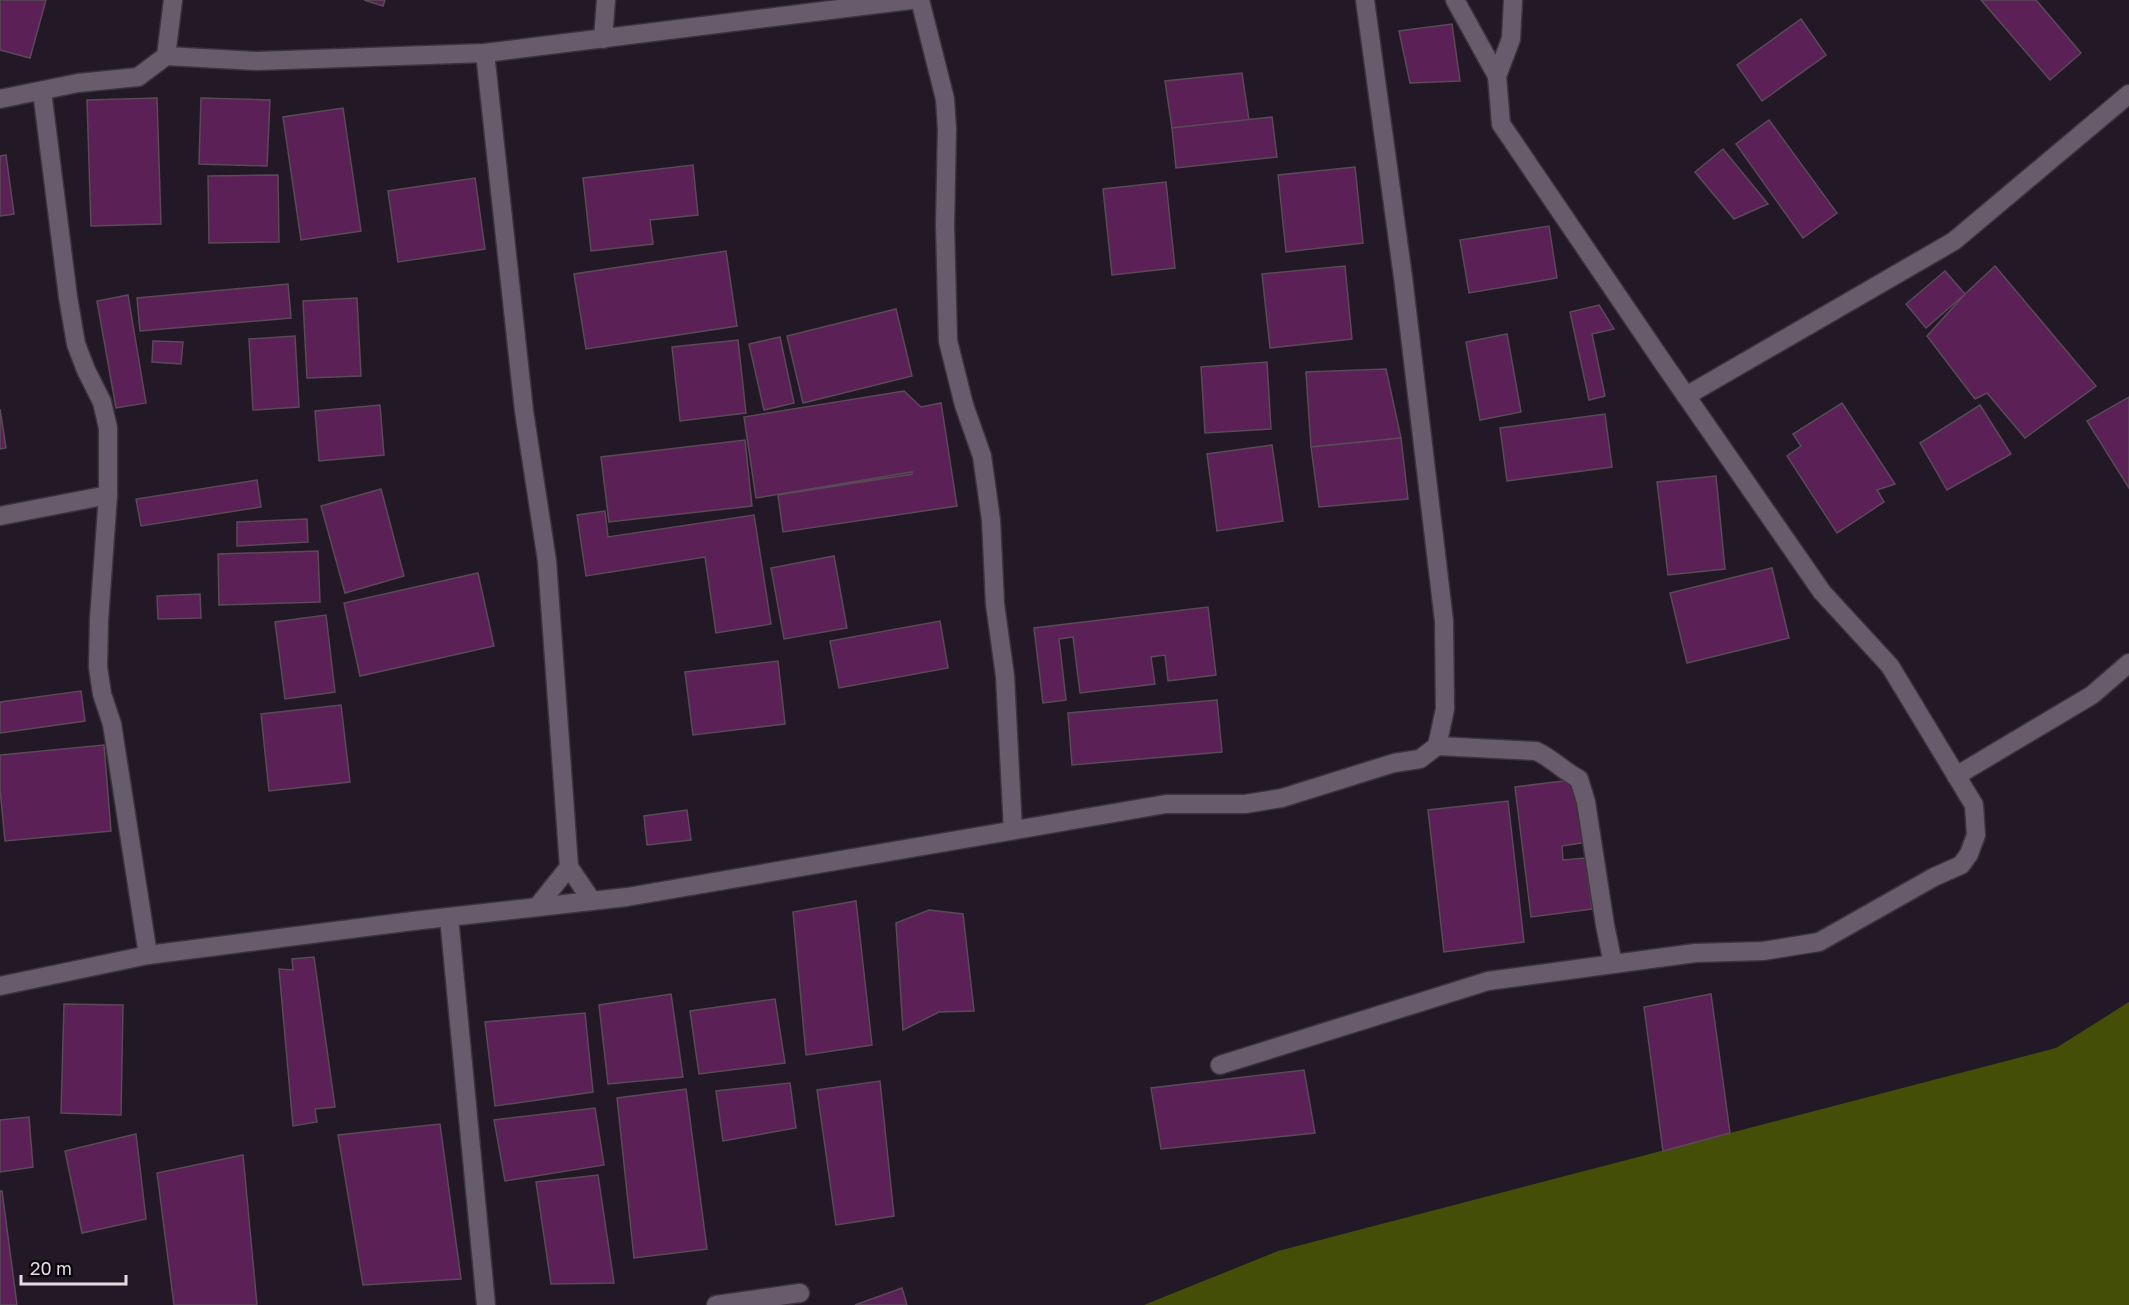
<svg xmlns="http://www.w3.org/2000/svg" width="2129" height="1305" font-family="'Golos Text',sans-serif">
<rect width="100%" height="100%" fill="#231926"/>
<polygon fill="#454e06" points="2129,1002 2129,1305 1144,1305 1278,1251 2056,1048"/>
<g fill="#5b2055" stroke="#5a4a57" stroke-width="1.5">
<polygon points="0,0 46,0 30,58 0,50"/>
<polygon points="364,0 385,0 383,6"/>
<polygon points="1981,0 2036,0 2081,53 2050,80"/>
<polygon points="1801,19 1826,55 1762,101 1737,65"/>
<polygon points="1452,24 1460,81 1410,83 1399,31"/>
<polygon points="1242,73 1249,120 1172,128 1165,81"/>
<polygon points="157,98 161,224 91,226 87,100"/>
<polygon points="201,98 270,100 267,166 199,164"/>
<polygon points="343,108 361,231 301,240 283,117"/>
<polygon points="1272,117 1277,157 1176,168 1172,128"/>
<polygon points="1769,120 1837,213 1803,238 1736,144"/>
<polygon points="1723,149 1768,204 1734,219 1695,172"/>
<polygon points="6,155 14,214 0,216 0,156"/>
<polygon points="693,165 698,215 650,220 653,244 591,251 583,178"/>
<polygon points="1355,167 1363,243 1286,252 1278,175"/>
<polygon points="278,175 279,242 209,243 208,176"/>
<polygon points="475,178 485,249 398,262 388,191"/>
<polygon points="1166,182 1175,268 1112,275 1103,189"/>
<polygon points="1549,226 1557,278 1469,293 1460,240"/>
<polygon points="726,251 737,326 586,349 574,274"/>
<polygon points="1345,266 1352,339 1270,348 1262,274"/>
<polygon points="1995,266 2096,386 2025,438 1987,393 1975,399 1927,336 1965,294"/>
<polygon points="1945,271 1965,294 1926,328 1906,304"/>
<polygon points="288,284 291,318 140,331 137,298"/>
<polygon points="128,295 146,403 116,408 97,301"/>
<polygon points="357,298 361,376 307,378 303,301"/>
<polygon points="1599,305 1614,329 1592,334 1605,396 1589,400 1570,312"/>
<polygon points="896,309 912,376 803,403 787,336"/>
<polygon points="1507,334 1521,412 1480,420 1466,342"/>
<polygon points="295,336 299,407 253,410 249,339"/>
<polygon points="780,337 794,403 764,410 749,344"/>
<polygon points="738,340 746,413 680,421 672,347"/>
<polygon points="153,341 183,342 181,364 152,362"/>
<polygon points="1267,362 1271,429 1205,433 1201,367"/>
<polygon points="1386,369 1401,438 1311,447 1306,372"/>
<polygon points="904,391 921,407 941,403 957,506 783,532 778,495 912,474 912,472 756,498 744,417"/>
<polygon points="2129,397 2129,488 2087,421"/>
<polygon points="1842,403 1895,484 1877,490 1884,502 1837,533 1787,456 1801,446 1793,434"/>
<polygon points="380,405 384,455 319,461 315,411"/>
<polygon points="1980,405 2011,454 1947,490 1920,443"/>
<polygon points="0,409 6,448 0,449"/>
<polygon points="1605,414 1612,467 1507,481 1500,428"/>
<polygon points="1401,438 1408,499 1319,507 1311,447"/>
<polygon points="745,440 752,506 609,522 601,457"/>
<polygon points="1272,445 1283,521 1217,531 1207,454"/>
<polygon points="1716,476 1725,569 1668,575 1657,482"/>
<polygon points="257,480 261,507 141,526 136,499"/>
<polygon points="381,489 404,576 345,593 321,506"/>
<polygon points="605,511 608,537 754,515 771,624 716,633 705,557 586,576 577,515"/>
<polygon points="307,519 308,542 237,546 237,522"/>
<polygon points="318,551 320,602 219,605 218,554"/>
<polygon points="834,556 847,628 784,639 771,568"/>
<polygon points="1772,568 1789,638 1687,663 1670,593"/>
<polygon points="478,573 494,646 360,676 344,603"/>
<polygon points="200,594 201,618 158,619 157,596"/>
<polygon points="1208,607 1216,675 1168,681 1165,655 1151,657 1155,684 1080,693 1073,637 1059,639 1066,700 1043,703 1034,628"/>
<polygon points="326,615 335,692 285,699 275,622"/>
<polygon points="940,621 948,668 839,688 830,641"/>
<polygon points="778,661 785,724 693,735 685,672"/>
<polygon points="81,691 85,721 0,733 0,702"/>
<polygon points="1217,700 1222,752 1072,765 1068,713"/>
<polygon points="341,705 350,782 269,791 261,714"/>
<polygon points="104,745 111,831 5,841 0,789 0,755"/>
<polygon points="1579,779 1587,842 1562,846 1563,860 1585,858 1592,909 1531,917 1515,787"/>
<polygon points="1508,801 1524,942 1444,952 1428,810"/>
<polygon points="687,810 691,840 647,845 644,816"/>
<polygon points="856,901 872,1045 806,1055 793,912"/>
<polygon points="929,910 963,914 974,1011 939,1012 903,1030 896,923"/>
<polygon points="314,957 335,1107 315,1109 317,1122 293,1126 279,969 293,970 292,959"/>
<polygon points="671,994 683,1077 608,1084 599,1005"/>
<polygon points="1711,994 1730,1133 1663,1151 1644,1007"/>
<polygon points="775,999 785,1063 699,1074 690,1011"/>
<polygon points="64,1004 123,1005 121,1115 61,1113"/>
<polygon points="585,1013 593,1092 495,1106 485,1022"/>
<polygon points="1304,1070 1315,1133 1161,1149 1151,1088"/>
<polygon points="880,1081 894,1216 836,1225 817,1090"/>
<polygon points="790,1083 796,1128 723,1141 716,1091"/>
<polygon points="686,1089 707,1249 634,1258 617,1098"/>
<polygon points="595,1108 604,1165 505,1181 494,1120"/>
<polygon points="29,1117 33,1167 0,1172 0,1120"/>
<polygon points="440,1124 461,1279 363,1285 338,1135"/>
<polygon points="136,1134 146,1219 82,1233 65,1151"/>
<polygon points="243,1155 257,1305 174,1305 157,1173"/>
<polygon points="598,1175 614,1283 551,1284 536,1182"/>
<polygon points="0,1191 2,1191 17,1305 0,1305"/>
<polygon points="902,1288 907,1305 855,1305"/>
</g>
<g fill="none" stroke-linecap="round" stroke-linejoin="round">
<defs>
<g id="minor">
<polyline points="920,0 945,99 947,129 945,225 948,341 964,405 982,456 991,520 995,604 1005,676 1013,830"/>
<polyline points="1455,0 1497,76"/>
<polyline points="603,39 606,0"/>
<polyline points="485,53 524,411 547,561 569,867 592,901"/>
<polyline points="166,56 173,0"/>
<polyline points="42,91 68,297 76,344 86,370 102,402 108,428 108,495 99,620 98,667 102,694 112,724 148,955"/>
<polyline points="0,99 78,83 138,77 166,56 257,61 485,53 911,0"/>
<polyline points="1686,396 1954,241 2129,94"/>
<polyline points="0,516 108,495"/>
<path d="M1437,746l99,5c16,7 27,20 43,28l7,23 19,123 8,39"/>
<polyline points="1956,776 2092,695 2129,663"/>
<polyline points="537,907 569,867"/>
<polyline points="449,917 486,1305"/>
<polyline points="0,986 148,955 413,921 627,897 1166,804 1245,804 1282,798 1394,763 1420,759 1437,746 1445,709 1444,621 1403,277 1365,0"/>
<polyline points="1220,1065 1488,981 1695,953 1763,951 1819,942 1934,877 1961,865 1969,854 1976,835 1974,805 1890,666 1822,592 1664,364 1501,124 1497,76 1511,39 1513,0"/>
<polyline points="716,1305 800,1293"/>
</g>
</defs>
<use href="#minor" stroke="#3b333e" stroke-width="21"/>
<use href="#minor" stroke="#685c6c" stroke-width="18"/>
</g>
<path d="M21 1275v9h105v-9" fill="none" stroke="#e2dbe4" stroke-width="3"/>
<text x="30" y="1275" font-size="18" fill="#e2dbe4" stroke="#0a060b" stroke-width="4.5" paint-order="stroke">20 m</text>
</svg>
